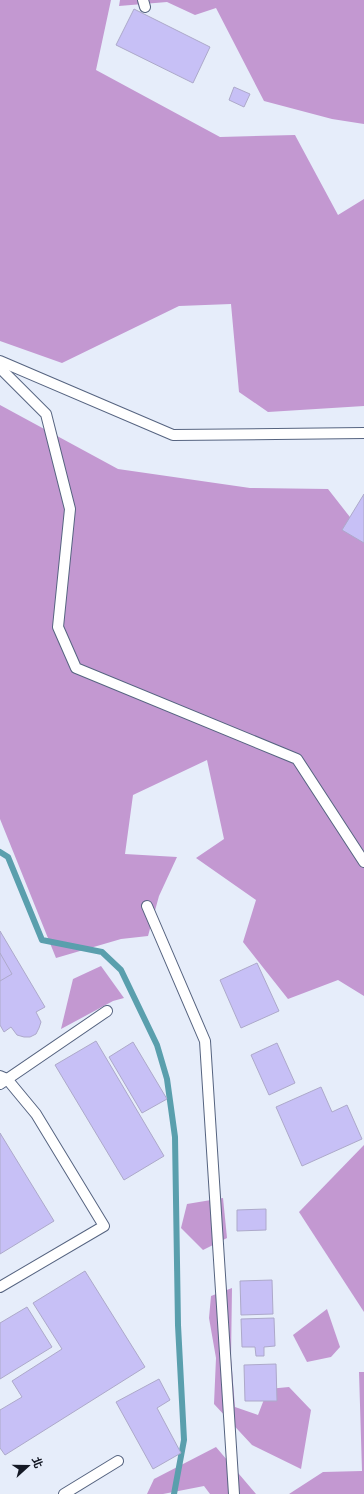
<svg xmlns="http://www.w3.org/2000/svg" width="364" height="1494" font-family="Lora,'Noto Sans TC',serif">
<rect width="100%" height="100%" fill="#e6edfa"/>
<g fill="#c398d1">
<polygon points="0,0 111,0 96,70 220,137 295,135 338,215 364,199 364,406 268,412 239,392 231,304 179,306 62,363 0,341"/>
<polygon points="120,0 364,0 364,124 332,119 264,101 216,8 195,15 167,2 119,6"/>
<polygon points="0,405 118,469 250,488 328,489 364,535 364,996 338,980 288,999 243,942 256,900 196,858 224,839 207,760 133,795 125,854 177,857 159,896 148,936 121,939 56,958 0,819"/>
<polygon points="101,966 124,998 113,1001 61,1029 73,979"/>
<polygon points="364,1145 364,1312 299,1212"/>
<polygon points="223,1198 227,1238 203,1250 181,1228 187,1204"/>
<polygon points="232,1288 231,1358 235,1407 258,1415 268,1389 289,1387 311,1410 301,1469 252,1445 214,1404 216,1358 209,1318 211,1296"/>
<polygon points="327,1309 340,1347 331,1357 307,1362 293,1335"/>
<polygon points="359,1372 364,1372 364,1494 289,1494 323,1472 362,1471"/>
<polygon points="216,1447 256,1494 210,1494 204,1486 163,1494 147,1494 154,1479"/>
</g>
<g fill="none" stroke-linecap="round" stroke-linejoin="round">
<polyline stroke="#5a9fad" stroke-width="6" points="0,852 8,857 42,940 102,952 121,970 157,1045 167,1079 175,1137 178,1325 184,1440 174,1494"/>
</g>
<g fill="#c7c0f6" stroke="#ada9ca">
<polygon points="134,9 210,47 193,83 116,45"/>
<polygon points="234,87 250,94 244,107 229,100"/>
<polygon points="364,494 364,543 342,530"/>
<polygon points="0,931 45,1007 36,1012 41,1022 39,1028 36,1034 30,1037 24,1037 17,1035 11,1027 4,1032 0,1025"/>
<polygon points="0,953 12,974 0,981"/>
<polygon points="257,963 279,1011 241,1028 220,980"/>
<polygon points="96,1041 164,1156 124,1180 55,1065"/>
<polygon points="133,1042 167,1099 142,1113 109,1057"/>
<polygon points="277,1043 295,1083 269,1095 251,1055"/>
<polygon points="321,1087 332,1112 347,1105 362,1139 302,1166 276,1107"/>
<polygon points="0,1133 54,1221 0,1254"/>
<polygon points="266,1209 266,1230 237,1231 237,1210"/>
<polygon points="85,1271 145,1367 5,1455 0,1448 0,1410 22,1397 12,1381 62,1349 33,1303"/>
<polygon points="272,1280 273,1314 241,1315 240,1281"/>
<polygon points="27,1307 52,1347 0,1379 0,1323"/>
<polygon points="274,1318 275,1346 264,1347 264,1356 256,1356 255,1347 242,1347 241,1319"/>
<polygon points="276,1364 277,1401 245,1401 244,1365"/>
<polygon points="159,1379 170,1400 157,1408 181,1453 153,1469 116,1402"/>
</g>
<g fill="none" stroke-linecap="round" stroke-linejoin="round">
<defs>
<g id="service">
<polyline points="143,0 145,7"/>
<polyline points="0,361 173,435 364,433"/>
<polyline points="0,368 46,414 70,509 58,627 76,668 297,759 364,862"/>
<polyline points="147,906 205,1041 234,1494"/>
<polyline points="0,1076 7,1079 36,1114 104,1226 0,1287"/>
<polyline points="0,1084 107,1011"/>
<polyline points="64,1494 118,1461"/>
</g>
</defs>
<use href="#service" stroke="#566480" stroke-width="12"/>
<use href="#service" stroke="#fff" stroke-width="10"/>
</g>
<g transform="translate(28 1466) rotate(69)" stroke="#e6edfa" stroke-width="3" paint-order="stroke">
<path d="M0-3L7 15L0 10L-7 15Z" fill="#141925"/>
<text y="-6" font-size="11" font-weight="bold" text-anchor="middle" fill="#141925">北</text>
</g>
</svg>
